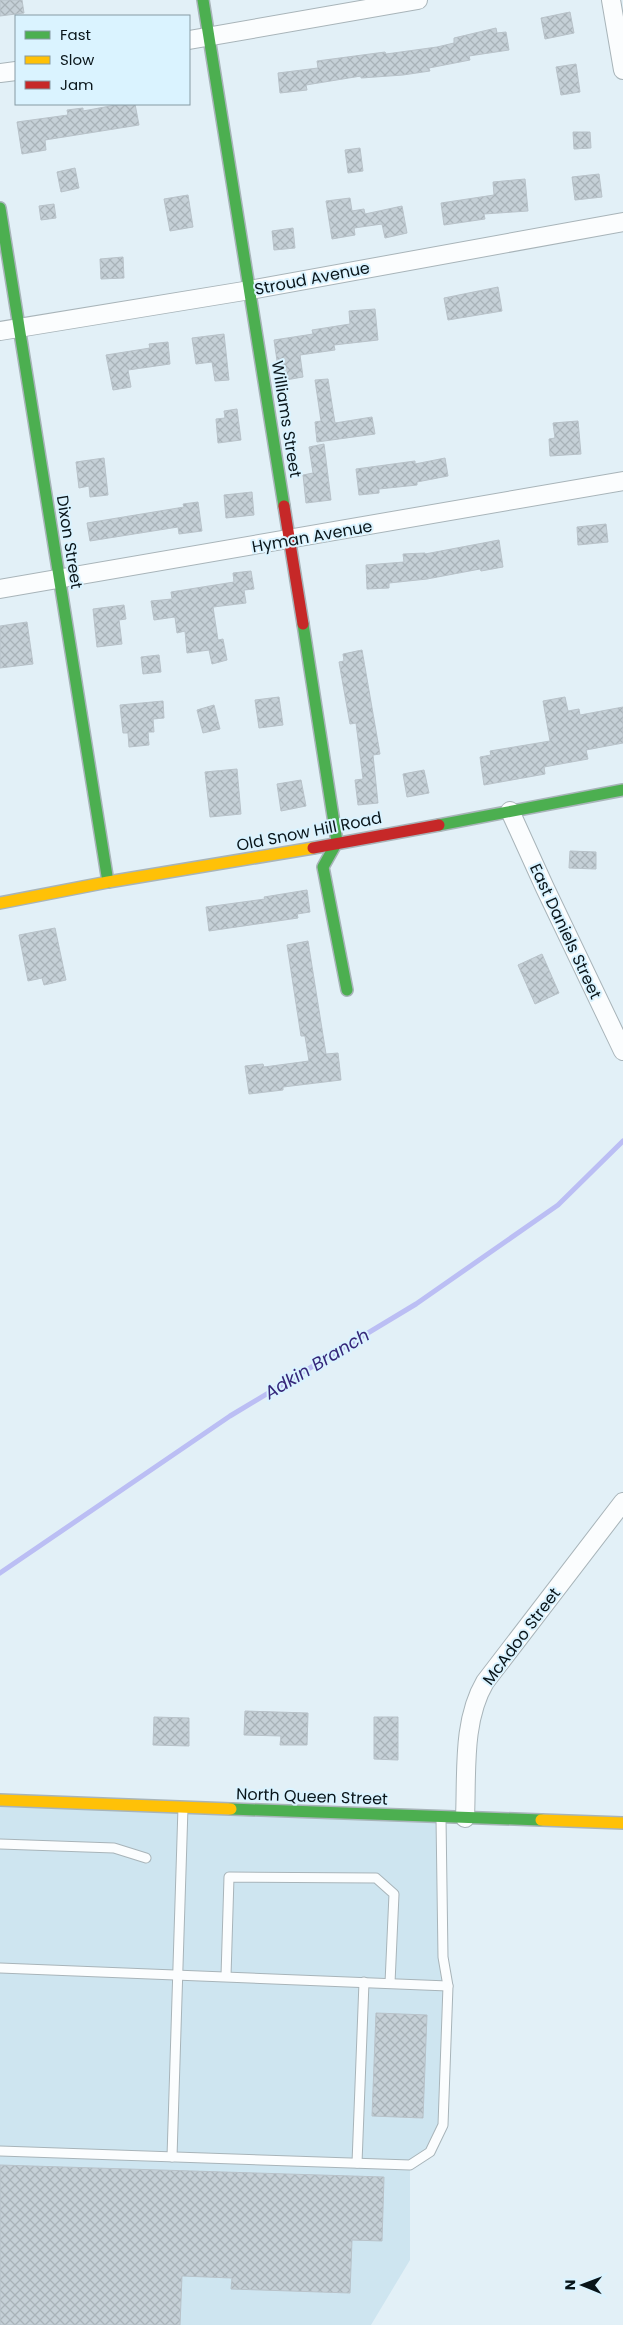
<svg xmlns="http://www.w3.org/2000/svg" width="623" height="2325" font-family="Poppins,sans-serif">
<defs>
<pattern id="building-cross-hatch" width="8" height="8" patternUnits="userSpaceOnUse" patternTransform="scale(1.25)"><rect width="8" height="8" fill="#c5d0d7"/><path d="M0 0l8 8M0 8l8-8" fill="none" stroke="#a8b2b8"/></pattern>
</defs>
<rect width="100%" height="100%" fill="#e2f0f7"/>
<polygon fill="#cee5f0" points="0,1800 441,1817 448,1986 443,2125 430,2152 410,2165 410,2260 371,2325 0,2325"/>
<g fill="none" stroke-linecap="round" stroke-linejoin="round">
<polyline stroke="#bbbef4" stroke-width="5" points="0,1573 230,1416 416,1304 558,1205 623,1141"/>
</g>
<g fill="url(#building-cross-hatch)" stroke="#b8c2c9">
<polygon points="0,0 22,0 24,13 0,16"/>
<polygon points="570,12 574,33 545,39 541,18"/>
<polygon points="496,28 497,33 506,32 509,50 469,56 470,60 429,68 430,71 403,75 361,78 361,76 306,85 307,90 280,93 278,73 318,68 317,61 385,52 386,54 437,47 454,43 454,38"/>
<polygon points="576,64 580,92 561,95 556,67"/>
<polygon points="121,104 135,104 139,125 45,140 46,150 22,154 17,122 68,115 67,110 83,108 83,111"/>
<polygon points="573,132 590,132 591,148 574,149"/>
<polygon points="360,148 363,171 348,173 345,150"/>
<polygon points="75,168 79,188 61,192 57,172"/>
<polygon points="599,174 602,197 575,200 572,177"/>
<polygon points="525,179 528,211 484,214 485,219 444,225 441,203 494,195 493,182"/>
<polygon points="188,195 193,227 170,231 164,199"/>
<polygon points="350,198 352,211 364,209 365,214 402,206 407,233 385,238 382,224 354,228 355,235 332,239 326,201"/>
<polygon points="54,204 56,218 41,220 39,206"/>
<polygon points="293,228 295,248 274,250 272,231"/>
<polygon points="123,257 124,278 101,279 100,259"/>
<polygon points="498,287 502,311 448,320 444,298"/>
<polygon points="375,309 378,340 334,345 335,350 300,355 303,377 280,381 274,340 313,334 312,330 350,324 349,311"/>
<polygon points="224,334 229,380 215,381 212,362 196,364 192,338"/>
<polygon points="168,342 170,364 128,370 131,387 113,390 106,355 150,348 149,344"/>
<polygon points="328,379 335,423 372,417 375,434 317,442 315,422 321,421 315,380"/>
<polygon points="237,409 241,440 218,443 216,419 225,418 224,411"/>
<polygon points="578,421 581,454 550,456 549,439 555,438 553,423"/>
<polygon points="324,444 331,500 306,503 303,475 313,473 309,447"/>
<polygon points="104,458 108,495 90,497 89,486 79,488 76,462"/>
<polygon points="445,458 448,476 417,482 417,485 379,489 379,493 359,495 356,469 415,461 415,464"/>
<polygon points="252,492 254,515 226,518 224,495"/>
<polygon points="198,502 202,531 179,534 178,527 90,541 87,523 184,507 183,504"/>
<polygon points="606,524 608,542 578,545 577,527"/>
<polygon points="499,540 503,567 481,571 480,569 427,579 389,583 389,588 367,589 366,565 404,562 403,554 425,553 425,554"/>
<polygon points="251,571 254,589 244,590 246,603 213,607 218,640 223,639 227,660 212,664 209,650 187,653 185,631 177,633 175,617 154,620 151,601 172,599 171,592 234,582 233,573"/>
<polygon points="124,605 126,619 119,620 122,644 97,647 93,609"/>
<polygon points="27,622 33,664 0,668 0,626"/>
<polygon points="362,650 380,754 373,755 378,803 358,805 355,780 363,779 356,723 350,724 339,662 344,661 343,654"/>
<polygon points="159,655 161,672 143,674 141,657"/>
<polygon points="279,697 283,725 259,728 255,700"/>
<polygon points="565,697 568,711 579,709 580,715 623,707 623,743 586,750 588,759 544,767 545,774 484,785 480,757 491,755 490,751 550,741 543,701"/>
<polygon points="163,701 164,718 153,719 154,732 148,732 149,745 129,747 128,733 123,733 120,705"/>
<polygon points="214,705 220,729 203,733 197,710"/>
<polygon points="237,769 241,814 210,817 205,772"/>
<polygon points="424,770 429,793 407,797 403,774"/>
<polygon points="301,780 306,806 281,811 277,784"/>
<polygon points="570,851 596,852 596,869 569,868"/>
<polygon points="307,890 310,912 297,914 298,918 209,931 206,907 265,899 264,897"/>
<polygon points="55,928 66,980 44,985 42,978 28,981 19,935"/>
<polygon points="308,941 326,1054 338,1053 341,1080 283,1087 283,1090 249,1094 245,1066 263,1064 264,1067 309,1061 305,1036 301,1036 287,945"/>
<polygon points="542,954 559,993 535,1004 518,965"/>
<polygon points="245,1711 308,1713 307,1745 280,1745 281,1736 244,1735"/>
<polygon points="154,1717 189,1718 189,1746 153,1745"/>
<polygon points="374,1717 398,1717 398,1760 374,1759"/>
<polygon points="376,2013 427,2015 423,2118 372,2116"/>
<polygon points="0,2165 384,2177 382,2241 352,2240 350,2293 231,2289 232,2278 182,2276 180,2325 0,2325"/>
</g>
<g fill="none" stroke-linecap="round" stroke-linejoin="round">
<defs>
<g id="lane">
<polyline points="0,1844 114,1848 146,1858"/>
<polyline points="0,1968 448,1986"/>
<polyline points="226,1976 229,1877 376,1878 394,1894 390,1983"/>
<polyline points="0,2151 410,2165 430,2152 443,2125 448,1986 443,1957 441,1818"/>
<polyline points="172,2157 183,1807"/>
<polyline points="357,2163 364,1982"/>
</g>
<g id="street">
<polyline points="611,0 623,70"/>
<polyline points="189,40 418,0"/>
<polyline points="0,73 16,71"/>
<polyline points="0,331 250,290 623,222"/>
<polyline points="0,589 623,481"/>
<polyline points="510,811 545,888 623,1051"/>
<path d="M465,1818c2,-45 -3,-97 20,-136l138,-180"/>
</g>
<g id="fast">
<polyline points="203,0 284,506"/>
<polyline points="0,208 108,882"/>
<polyline points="303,624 337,842 323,867 347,990"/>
<polyline points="439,825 623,790"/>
<polyline points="231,1809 541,1820"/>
</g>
<g id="slow">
<polyline points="0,903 108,882 313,848"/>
<polyline points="0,1800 231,1809"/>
<polyline points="541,1820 623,1823"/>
</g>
<g id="jam">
<polyline points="284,506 303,624"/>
<polyline points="313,848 439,825"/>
</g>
</defs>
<use href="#lane" stroke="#a8b4b9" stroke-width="11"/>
<use href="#street" stroke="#a8b4b9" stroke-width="20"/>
<use href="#fast" stroke="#a8b4b9" stroke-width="14"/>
<use href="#slow" stroke="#a8b4b9" stroke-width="14"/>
<use href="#jam" stroke="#a8b4b9" stroke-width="14"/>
<use href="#lane" stroke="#fbfdfe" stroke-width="9"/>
<use href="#street" stroke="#fbfdfe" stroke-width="18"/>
<use href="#fast" stroke="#4caf50" stroke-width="11"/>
<use href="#slow" stroke="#ffc107" stroke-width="11"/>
<use href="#jam" stroke="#c62828" stroke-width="11"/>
</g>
<g text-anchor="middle" stroke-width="4" stroke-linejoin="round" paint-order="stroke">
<g font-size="16" fill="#09151a" stroke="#daf3ff">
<text transform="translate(312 278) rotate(-11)" y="6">Stroud Avenue</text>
<text transform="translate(287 419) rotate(81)" y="6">Williams Street</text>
<text transform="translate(312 536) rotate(-10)" y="6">Hyman Avenue</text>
<text transform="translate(70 542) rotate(81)" y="6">Dixon Street</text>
<text transform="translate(309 831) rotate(-11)" y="6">Old Snow Hill Road</text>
<text transform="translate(566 931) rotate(65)" y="6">East Daniels Street</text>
<text transform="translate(521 1636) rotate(-53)" y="6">McAdoo Street</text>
<text transform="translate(312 1796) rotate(2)" y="6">North Queen Street</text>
</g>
<g font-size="18" font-style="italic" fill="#35277a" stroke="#daf3ff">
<text transform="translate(317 1364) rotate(-31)" y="6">Adkin Branch</text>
</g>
</g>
<rect x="15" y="15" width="175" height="90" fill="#daf3ff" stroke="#869aa3"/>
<rect x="25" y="31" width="25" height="8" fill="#4caf50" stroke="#869aa3"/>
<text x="60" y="40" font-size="15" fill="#09151a">Fast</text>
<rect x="25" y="56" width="25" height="8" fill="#ffc107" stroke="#869aa3"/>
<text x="60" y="65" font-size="15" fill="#09151a">Slow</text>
<rect x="25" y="81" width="25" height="8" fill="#c62828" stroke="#869aa3"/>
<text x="60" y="90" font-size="15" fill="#09151a">Jam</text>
<g transform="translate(583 2285) rotate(271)" stroke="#daf3ff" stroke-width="4" paint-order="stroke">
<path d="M0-4L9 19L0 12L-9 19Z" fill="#09151a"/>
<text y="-8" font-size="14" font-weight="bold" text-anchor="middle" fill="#09151a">N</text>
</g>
</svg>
